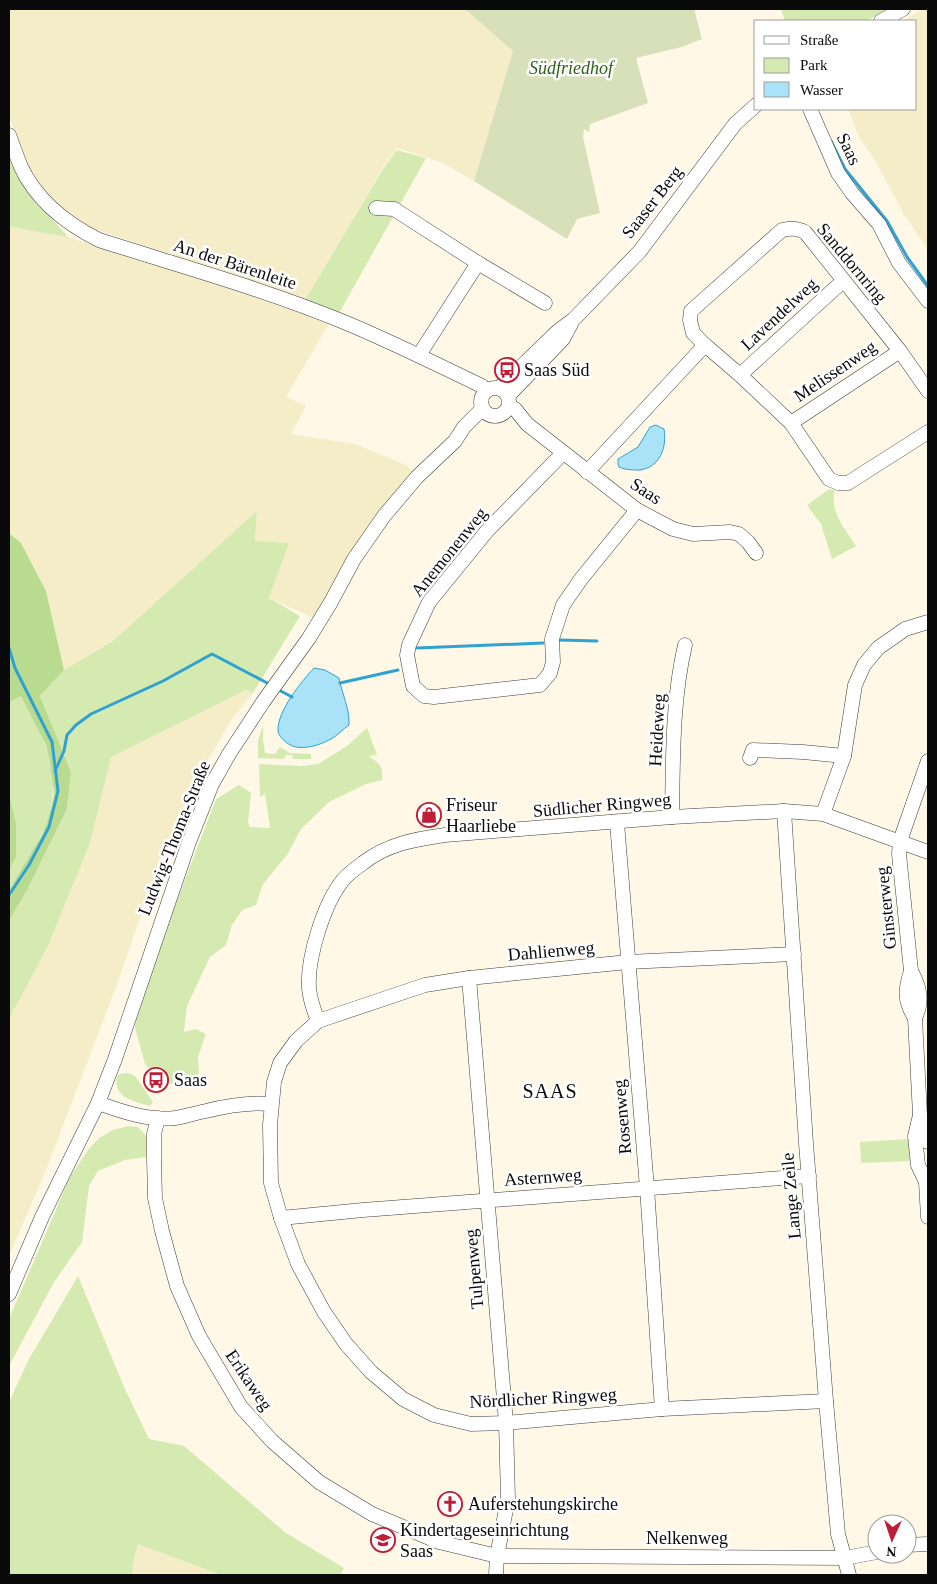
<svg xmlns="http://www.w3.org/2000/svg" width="937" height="1584" font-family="Georgia,serif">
<rect width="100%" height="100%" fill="#fff8e7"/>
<g fill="#f5edc7">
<polygon points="9,9 465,9 513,51 474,181 443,163 397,148 380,172 304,302 84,225 47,194 24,159 9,115"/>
<polygon points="923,9 928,9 928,250 903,213 876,162 859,137 848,109 916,109 916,21 902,21"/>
<polygon points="9,226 22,229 68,237 301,311 330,322 286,397 306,406 291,434 355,444 406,465 417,477 314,618 269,598 289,543 255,542 257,512 113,641 64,670 46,591 21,543 9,533"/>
<polygon points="246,690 253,693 231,720 191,790 162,855 116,987 46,1170 9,1256 9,1019 48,946 90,843 111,757"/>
<polygon points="138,1544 221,1575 132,1575 134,1558"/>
</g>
<g fill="#d4eab1">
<polygon points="781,9 888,9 866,21 785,21"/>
<polygon points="397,150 426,158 338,315 304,302 381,172"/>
<polygon points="9,157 26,189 68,237 22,229 9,226"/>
<path d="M828,490h7c-6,21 10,39 21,56l-24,13 -11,-35 -14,-19z"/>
<polygon points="257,511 255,541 289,543 269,598 300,616 253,693 246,690 111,757 90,843 48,946 9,1019 9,921 27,890 67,809 71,772 40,696 64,670 113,641"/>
<path d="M21,695c8,16 17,32 24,49 4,9 5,20 7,30 6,48 -20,77 -43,116v-19l7,-14v-34l-7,-29v-92z"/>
<polygon points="262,728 263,728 263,740 265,753 275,754 280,747 290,753 311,754 311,759 293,759 292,755 286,755 284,759 258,758 258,741"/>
<path d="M367,728l10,27 -8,1c11,9 14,8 13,24l-16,4 -37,18 -28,27 -14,26 -24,29 -7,21 -14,5 -10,15 -6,20 -16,12 -23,49 -3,26 12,-3 10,5 -8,23 1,16 -7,14 -31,-5 -16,-18 -10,-36 1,-14 37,-103 43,-112 23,-14 12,8 -3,29 2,5 20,1 -5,-34 -5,3 -1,-33 42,2 17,-2 29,-18z"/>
<path d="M128,1073l7,3 18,26 -3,4c-17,-5 -37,-8 -33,-30l3,-2z"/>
<polygon points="128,1126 138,1127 147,1137 146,1157 125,1160 98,1171 89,1186 82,1242 54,1282 9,1366 9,1319 70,1177 88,1150 99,1138 113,1130"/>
<polygon points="909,1139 911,1161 861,1163 860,1142"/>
<polygon points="78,1276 124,1387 149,1439 184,1446 286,1533 344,1568 340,1575 221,1575 138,1544 134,1558 132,1575 9,1575 9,1402 29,1359"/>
</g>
<g fill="#b9db8f">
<polygon points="9,533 21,543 46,591 64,670 40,696 71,772 67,809 27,890 9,921 9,890 42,835 47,822 52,804 54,793 50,763 46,745 21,696 9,702"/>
<polygon points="9,794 16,823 16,857 9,871"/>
</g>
<polygon fill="#d7e0b9" points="465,9 694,9 702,39 682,47 636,58 648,103 590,124 589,132 584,129 583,137 600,213 577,219 567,239 474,181 513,51"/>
<g fill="#aae3f8" stroke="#2fa1d2">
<path d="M656,425l8,4c3,19 -4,38 -24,41 -7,0 -14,0 -21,-3l-1,-3v-5l20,-12 12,-20z"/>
<path d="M314,668l11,2 14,8c3,16 11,31 10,47 -6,4 -12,11 -18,14 -13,7 -32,13 -44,4 -4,-3 -8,-7 -9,-12 -1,-20 24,-50 36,-63z"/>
</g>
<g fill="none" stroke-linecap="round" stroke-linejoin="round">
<g stroke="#2fa1d2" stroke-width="3">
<polyline points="831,141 845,169 887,221 907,257 928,286"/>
<polyline points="559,640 597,641"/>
<polyline points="9,648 15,668 52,742 58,791 49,827 29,865 9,895"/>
<polyline points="417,648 543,643"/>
<polyline points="340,683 398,670"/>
<polyline points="277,689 292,697"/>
<polyline points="55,771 64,751 67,735 76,725 91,714 163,681 212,654 271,685"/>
</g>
<defs>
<g id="minor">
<polyline points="881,21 903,9"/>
<polyline points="810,109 838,173 852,193 879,224 899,263 928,301"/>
<path d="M9,135c4,11 8,22 12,32 16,34 46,57 78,73 81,26 165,49 245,82 46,19 92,42 138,64l4,5"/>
<polyline points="376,208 394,209 478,263 545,303"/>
<polyline points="419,355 478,263"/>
<polyline points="740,375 843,281"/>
<polyline points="499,388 558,331 574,319 640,251 735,124 756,105"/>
<circle cx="495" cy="402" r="14"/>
<path d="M928,391l-28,-40 -95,-119c-9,-4 -13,-4 -23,-2l-91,81 -1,9 3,13 12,12 35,30 51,48 38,56 9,4h10l80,-51"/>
<polyline points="508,396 563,339 571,324"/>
<polyline points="509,406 515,409 527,424 637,510 673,529 693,534 730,532 739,534 748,542 756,553"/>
<polyline points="791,423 900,351"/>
<polyline points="563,453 487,531 429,602 409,645 407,655 413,686 424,696 434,697 540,685 550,673 553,662 552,639 563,605 581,579 637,510"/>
<polyline points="587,472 705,345"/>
<polyline points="750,758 753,750 803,752 844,756"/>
<polyline points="784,811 806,1143 826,1401 838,1534 849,1575"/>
<polyline points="823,814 844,756 855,685 864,665 878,648 901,632 905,629 928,622"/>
<path d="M672,817c1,-57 0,-116 13,-172"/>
<polyline points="617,823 647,1188 662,1409"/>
<polyline points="794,954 628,962 469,978 425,985 318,1021 296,1041 280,1063 274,1082 270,1125 271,1183 281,1218 298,1264 324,1312 346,1344 371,1372 403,1399 434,1415 471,1424 506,1423 662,1409 826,1401"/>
<path d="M911,971c-6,18 -7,30 4,47l5,97 -5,21 3,29 8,17"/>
<polyline points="469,978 506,1423 508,1499 497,1556 496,1575"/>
<path d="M915,1018c8,-17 5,-31 -4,-47l-12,-117 1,-13 28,-80"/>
<path d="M318,1021c-4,-10 -8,-22 -9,-33 -2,-30 15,-85 34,-108 5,-6 13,-12 20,-17 24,-19 53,-24 82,-28l227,-18 112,-6 39,3 105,38"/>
<path d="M98,1103c25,9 51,18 78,15 10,-2 20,-5 30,-7 20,-5 44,-9 65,-7"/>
<polyline points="920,1116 928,1136 928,1142"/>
<polyline points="158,1118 154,1134 154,1158 155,1198 162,1231 177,1286 199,1336 241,1407 272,1441 319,1482 372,1514 439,1542 497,1556 845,1558 877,1552"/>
<polyline points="927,1174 926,1182 928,1217"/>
<polyline points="281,1218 363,1210 809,1176"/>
<polyline points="9,1294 42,1217 98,1103 115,1059 189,842 212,784 229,754 263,702 309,638 331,602 354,559 384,516 417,477 455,441 464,427 483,408"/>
<polyline points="907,1545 928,1544"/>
</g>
</defs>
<use href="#minor" stroke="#3d3d3d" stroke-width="15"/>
<use href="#minor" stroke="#fff" stroke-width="14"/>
</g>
<defs>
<symbol id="bus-ring" viewBox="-11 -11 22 22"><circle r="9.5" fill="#fff" stroke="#be1e36" stroke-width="1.5"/><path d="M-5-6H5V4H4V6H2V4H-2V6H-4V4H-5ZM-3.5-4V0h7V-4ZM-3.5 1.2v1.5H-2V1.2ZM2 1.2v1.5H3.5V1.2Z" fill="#be1e36"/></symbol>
<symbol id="shop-ring" viewBox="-11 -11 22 22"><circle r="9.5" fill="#fff" stroke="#be1e36" stroke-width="1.5"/><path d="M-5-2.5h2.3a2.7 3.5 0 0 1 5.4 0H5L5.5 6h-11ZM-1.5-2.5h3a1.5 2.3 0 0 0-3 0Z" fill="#be1e36"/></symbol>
<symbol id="church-ring" viewBox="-11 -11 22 22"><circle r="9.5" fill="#fff" stroke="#be1e36" stroke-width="1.5"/><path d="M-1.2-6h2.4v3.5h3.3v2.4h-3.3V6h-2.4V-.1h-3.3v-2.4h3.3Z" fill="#be1e36"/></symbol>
<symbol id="school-ring" viewBox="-11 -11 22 22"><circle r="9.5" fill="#fff" stroke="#be1e36" stroke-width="1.5"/><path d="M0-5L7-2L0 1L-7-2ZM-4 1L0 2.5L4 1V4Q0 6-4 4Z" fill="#be1e36"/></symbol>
</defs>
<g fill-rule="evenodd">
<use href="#bus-ring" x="493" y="356" width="28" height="28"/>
<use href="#shop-ring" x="415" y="801" width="28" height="28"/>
<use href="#bus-ring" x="142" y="1066" width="28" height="28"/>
<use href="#church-ring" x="436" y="1490" width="28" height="28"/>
<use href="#school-ring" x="369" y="1526" width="28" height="28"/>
</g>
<g text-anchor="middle" stroke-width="5" stroke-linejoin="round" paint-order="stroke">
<g font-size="18" font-style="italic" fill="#306319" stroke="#fff">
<text x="571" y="74">Südfriedhof</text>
</g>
<g font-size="18" fill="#0a0a0a" stroke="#fff">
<text transform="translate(849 149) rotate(64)" y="6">Saas</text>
<text transform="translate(652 202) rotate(-52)" y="6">Saaser Berg</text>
<text transform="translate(852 263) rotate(50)" y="6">Sanddornring</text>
<text transform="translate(235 264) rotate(18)" y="6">An der Bärenleite</text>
<text transform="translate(779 314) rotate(-43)" y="6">Lavendelweg</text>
<text transform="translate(835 371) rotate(-34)" y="6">Melissenweg</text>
<text transform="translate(646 491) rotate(33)" y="6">Saas</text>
<text transform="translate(449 552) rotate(-51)" y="6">Anemonenweg</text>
<text transform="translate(657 730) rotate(-87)" y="6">Heideweg</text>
<text transform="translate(602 805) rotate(-5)" y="6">Südlicher Ringweg</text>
<text transform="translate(174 838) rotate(-68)" y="6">Ludwig-Thoma-Straße</text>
<text transform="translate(886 908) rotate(-96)" y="6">Ginsterweg</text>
<text transform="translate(551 951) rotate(-5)" y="6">Dahlienweg</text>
<text transform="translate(622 1117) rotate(-95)" y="6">Rosenweg</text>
<text transform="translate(543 1177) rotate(-4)" y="6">Asternweg</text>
<text transform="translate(791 1196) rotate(-95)" y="6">Lange Zeile</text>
<text transform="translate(474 1269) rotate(-95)" y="6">Tulpenweg</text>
<text transform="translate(249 1380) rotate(56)" y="6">Erikaweg</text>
<text transform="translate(543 1398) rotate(-3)" y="6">Nördlicher Ringweg</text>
<text x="687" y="1544">Nelkenweg</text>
</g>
<g font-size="18" fill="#0a0a0a" stroke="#fff" text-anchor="start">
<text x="524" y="376">Saas Süd</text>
<text x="446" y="811">Friseur<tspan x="446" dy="21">Haarliebe</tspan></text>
<text x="174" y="1086">Saas</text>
<text x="468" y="1510">Auferstehungskirche</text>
<text x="400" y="1536">Kindertageseinrichtung<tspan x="400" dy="21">Saas</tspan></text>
</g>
<g font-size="20" letter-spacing="1" fill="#0a0a0a" stroke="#fff">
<text x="550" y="1098">SAAS</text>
</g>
</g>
<rect width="937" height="1584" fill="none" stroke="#0a0a0a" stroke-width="20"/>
<rect x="754" y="20" width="162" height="90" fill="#ffffff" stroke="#9d9d9d"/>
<rect x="764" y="36" width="25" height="8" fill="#ffffff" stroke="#9d9d9d"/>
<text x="800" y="45" font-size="15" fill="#0a0a0a">Straße</text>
<rect x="764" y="58" width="25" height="15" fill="#d4eab1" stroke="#9d9d9d"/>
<text x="800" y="70" font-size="15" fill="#0a0a0a">Park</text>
<rect x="764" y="82" width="25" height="15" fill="#aae3f8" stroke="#9d9d9d"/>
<text x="800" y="95" font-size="15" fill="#0a0a0a">Wasser</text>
<g transform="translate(892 1539) rotate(183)"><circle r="24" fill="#ffffff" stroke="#9d9d9d"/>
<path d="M0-4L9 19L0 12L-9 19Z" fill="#be1e36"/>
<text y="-8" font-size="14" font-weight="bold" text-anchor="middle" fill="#0a0a0a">N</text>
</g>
</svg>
